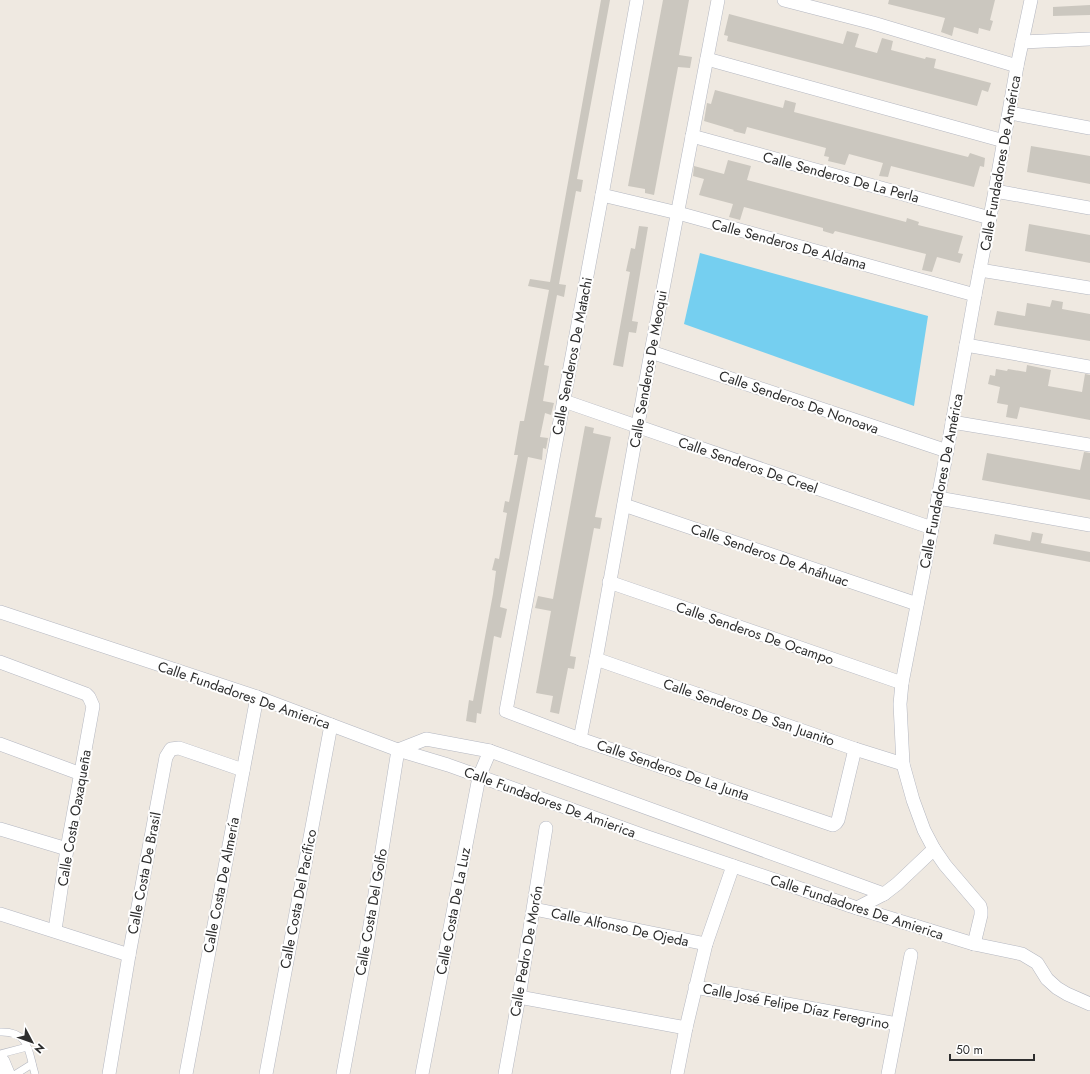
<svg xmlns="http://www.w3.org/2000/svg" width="1090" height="1074" font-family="Jost,sans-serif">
<rect width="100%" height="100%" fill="#efe9e1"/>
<polygon fill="#75cff0" points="700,253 928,316 914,406 684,324"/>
<g fill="#cbc7bf">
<polygon points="601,0 610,0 577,179 583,180 581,192 576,191 559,284 566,285 564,297 557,295 544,365 549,366 543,401 554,403 551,415 545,413 540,437 548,438 546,449 543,448 542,460 528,457 500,607 507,609 501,638 494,636 481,714 477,713 476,723 466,721 469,700 473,701 493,594 496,571 492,570 495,558 499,559 507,513 503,512 505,501 509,502 518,455 514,455 520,421 524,421 549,290 528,286 530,279 550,282"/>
<polygon points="663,0 689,0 679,55 692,57 690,68 678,67 654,195 645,193 645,189 628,186"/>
<polygon points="889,0 995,0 990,20 993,21 990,31 979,28 978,34 954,27 952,36 941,32 945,18 888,4"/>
<polygon points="1090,5 1090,15 1053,16 1053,7"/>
<polygon points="729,14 843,44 847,31 859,34 855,47 877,53 882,38 893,41 891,50 925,59 926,57 936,59 934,68 991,83 988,92 982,90 977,106 727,41 728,36 724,35"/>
<polygon points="715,90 783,108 785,100 796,103 794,112 968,157 970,153 985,158 984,167 980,166 974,187 891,166 888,177 879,176 883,163 849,154 845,165 828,161 829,157 824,156 826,148 747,127 745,134 733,131 734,130 704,121 707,103 711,104"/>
<polygon points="1031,146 1090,156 1090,184 1027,172"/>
<polygon points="728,160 751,166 747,180 906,222 907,218 919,222 918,225 963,236 958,253 963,254 960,263 937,257 932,272 922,270 926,254 835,231 833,234 823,231 823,228 744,207 740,220 729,217 733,204 699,195 704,179 693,176 694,166 724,174"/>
<polygon points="1029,224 1090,235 1090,263 1025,251"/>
<polygon points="639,226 648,227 632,321 638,322 636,333 629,332 623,367 613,365 630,272 626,271 631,248 635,249"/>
<polygon points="1052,300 1063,302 1062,309 1090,314 1090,341 994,325 997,311 1025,316 1027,303 1050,307"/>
<polygon points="1027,365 1051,370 1048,386 1082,392 1085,374 1090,375 1090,420 1020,407 1017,419 1006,417 1008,405 997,403 1000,387 988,384 990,375 995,376 996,369 1007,371 1008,369 1026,372"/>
<polygon points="585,426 594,428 593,433 611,437 595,517 602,518 600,529 594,528 570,656 576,657 574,669 568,668 559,714 550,712 553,696 536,693 551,611 535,608 538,596 553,599"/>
<polygon points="1084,452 1090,453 1090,500 982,480 987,453 1080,470"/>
<polygon points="1032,532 1043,534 1041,543 1090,552 1090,562 993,544 995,534 1030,541"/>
</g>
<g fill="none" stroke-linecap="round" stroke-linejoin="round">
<defs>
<g id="lane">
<path d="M0,1032c30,-1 28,19 35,42"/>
<polyline points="0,1054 27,1047"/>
<polyline points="16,1074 32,1064"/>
</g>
<g id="street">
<polyline points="637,0 602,195 506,711 580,739 833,825 836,823 838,820 855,749"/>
<polyline points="784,0 873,23 1017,66"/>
<polyline points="1022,42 1090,39"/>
<polyline points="707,59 1004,141"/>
<polyline points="1010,113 1090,128"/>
<polyline points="692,136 990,218"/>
<polyline points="995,191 1090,208"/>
<polyline points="602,195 678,213 975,295"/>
<polyline points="980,270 1090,288"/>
<polyline points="966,345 1090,367"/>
<polyline points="651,352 947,451"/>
<polyline points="564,401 932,528"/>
<polyline points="952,422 1090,445"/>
<polyline points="938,498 1090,525"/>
<polyline points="624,505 917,604"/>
<polyline points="609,582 902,683"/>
<polyline points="0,612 257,697 398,750 448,765 645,836 857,908 974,944 1022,954 1037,963 1047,979 1057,988 1067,994 1090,1004"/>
<polyline points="596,659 855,749 903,764"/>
<polyline points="0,662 86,694 89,697 93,706 67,849 55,930"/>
<polyline points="580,739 596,659 651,352 718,0"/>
<polyline points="0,744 81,774"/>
<polyline points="0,829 67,849"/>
<polyline points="857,908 884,894 897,884 934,849"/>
<polyline points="534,909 706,944"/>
<polyline points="0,914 129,955"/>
<polyline points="974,944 981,915 981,910 980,906 945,865 934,849 924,830 913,800 903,764 900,704 902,683 947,451 975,295 995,191 1017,66 1031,0"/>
<polyline points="695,987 897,1024"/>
<polyline points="519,997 686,1028"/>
<polyline points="109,1074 129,955 166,757 171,749 179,748 243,770"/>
<polyline points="186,1074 257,697"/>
<polyline points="266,1074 331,725"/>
<polyline points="343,1074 367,944 398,750 426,739 490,751 884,894"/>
<polyline points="422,1074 479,777 490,751"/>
<polyline points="505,1074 519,997 546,828"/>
<polyline points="677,1074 686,1028 706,944 733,866"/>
<polyline points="888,1074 911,955"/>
</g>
<polyline id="secondary" points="0,1062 5,1074"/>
</defs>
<use href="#lane" stroke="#b4b7c1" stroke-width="8"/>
<use href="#street" stroke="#b4b7c1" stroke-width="14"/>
<use href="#secondary" stroke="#b4b7c1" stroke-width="20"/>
<use href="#lane" stroke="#fff" stroke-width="7"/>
<use href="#street" stroke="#fff" stroke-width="13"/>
<use href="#secondary" stroke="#fff" stroke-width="19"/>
</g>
<g text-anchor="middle" stroke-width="4" stroke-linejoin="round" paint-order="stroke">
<g font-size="14" fill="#2e2e2e" stroke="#fff">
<text transform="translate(1000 163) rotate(-80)" y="5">Calle Fundadores De América</text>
<text transform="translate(841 177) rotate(15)" y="5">Calle Senderos De La Perla</text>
<text transform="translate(789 244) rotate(15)" y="5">Calle Senderos De Aldama</text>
<text transform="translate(572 356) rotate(-79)" y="5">Calle Senderos De Matachi</text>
<text transform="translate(648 369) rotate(-80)" y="5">Calle Senderos De Meoqui</text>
<text transform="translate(799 402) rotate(19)" y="5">Calle Senderos De Nonoava</text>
<text transform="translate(748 465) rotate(19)" y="5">Calle Senderos De Creel</text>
<text transform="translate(941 481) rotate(-79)" y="5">Calle Fundadores De América</text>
<text transform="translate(770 555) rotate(19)" y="5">Calle Senderos De Anáhuac</text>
<text transform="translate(755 633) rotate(19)" y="5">Calle Senderos De Ocampo</text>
<text transform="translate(244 695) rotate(19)" y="5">Calle Fundadores De Amierica</text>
<text transform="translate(749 712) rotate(19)" y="5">Calle Senderos De San Juanito</text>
<text transform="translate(673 770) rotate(19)" y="5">Calle Senderos De La Junta</text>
<text transform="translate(550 802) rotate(20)" y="5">Calle Fundadores De Amierica</text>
<text transform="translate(74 818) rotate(-80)" y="5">Calle Costa Oaxaqueña</text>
<text transform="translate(144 873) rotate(-79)" y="5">Calle Costa De Brasil</text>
<text transform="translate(221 885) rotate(-79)" y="5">Calle Costa De Almería</text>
<text transform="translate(298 899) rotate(-79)" y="5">Calle Costa Del Pacífico</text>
<text transform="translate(857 907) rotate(18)" y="5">Calle Fundadores De Amierica</text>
<text transform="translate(453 911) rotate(-79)" y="5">Calle Costa De La Luz</text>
<text transform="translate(371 912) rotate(-80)" y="5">Calle Costa Del Golfo</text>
<text transform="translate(620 927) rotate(12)" y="5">Calle Alfonso De Ojeda</text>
<text transform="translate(526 951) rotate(-80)" y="5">Calle Pedro De Morón</text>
<text transform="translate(796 1006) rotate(11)" y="5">Calle José Felipe Díaz Feregrino</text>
</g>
</g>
<g transform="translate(32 1042) rotate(131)" stroke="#ffffff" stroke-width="3" paint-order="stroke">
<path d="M0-3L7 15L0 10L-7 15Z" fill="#2e2e2e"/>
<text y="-6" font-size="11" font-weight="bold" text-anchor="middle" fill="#2e2e2e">N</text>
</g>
<path d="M950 1054v6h84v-6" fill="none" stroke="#2e2e2e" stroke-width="2"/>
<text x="956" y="1054" font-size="12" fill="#2e2e2e" stroke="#ffffff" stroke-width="3" paint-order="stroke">50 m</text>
</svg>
